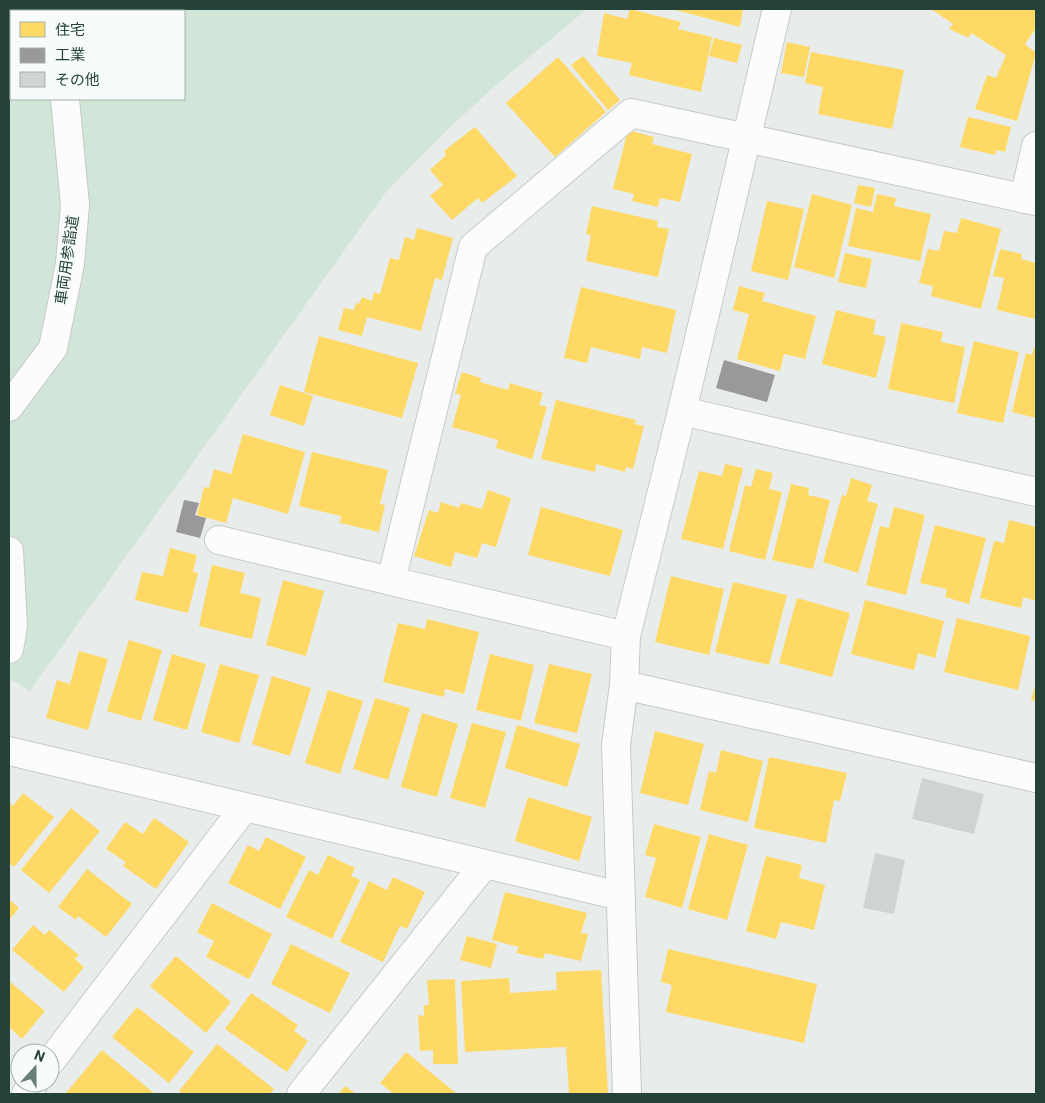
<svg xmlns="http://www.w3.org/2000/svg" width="1045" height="1103" font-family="Roboto,'Noto Sans JP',sans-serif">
<rect width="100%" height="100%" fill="#e8edeb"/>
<path fill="#d1e6d8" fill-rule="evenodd" d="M9,9h578l-91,76 -51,47 -59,60 -356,499 -21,-13zM11,11h173v88h-173z"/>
<g fill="#ffd966">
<polygon points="630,9 681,22 678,29 712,37 701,92 629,75 632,63 597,56 604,13 627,19"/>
<polygon points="672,9 743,9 740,27"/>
<polygon points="931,9 1036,9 1036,28 1025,44 1036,53 1017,121 975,109 987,75 996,78 1006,55 971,33 969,38 949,29 953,24"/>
<polygon points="714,38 742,45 737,63 709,56"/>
<polygon points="787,42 810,47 804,77 781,73"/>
<polygon points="811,52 904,70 892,129 818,114 823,87 805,83"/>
<polygon points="583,56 620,100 608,110 571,65"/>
<polygon points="558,57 606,112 555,157 506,103"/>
<polygon points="968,117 1011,127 1005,152 996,150 995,155 960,147"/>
<polygon points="475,127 517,176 482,203 478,198 452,220 430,196 443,185 430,170 446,155 444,151"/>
<polygon points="628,130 654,137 652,144 692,154 680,202 660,198 658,207 632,201 634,194 613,189"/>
<polygon points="858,185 875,188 871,207 854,203"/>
<polygon points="812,194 852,205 834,278 794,267"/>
<polygon points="877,194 896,198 894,206 931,214 920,261 848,246 856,208 873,212"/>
<polygon points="767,201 804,209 788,280 751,271"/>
<polygon points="592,206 658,221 657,227 669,229 658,277 586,261 591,235 586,234"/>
<polygon points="961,218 1001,229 981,309 931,296 933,286 919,283 928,249 939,251 944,231 957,233"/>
<polygon points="417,228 453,238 442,280 435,278 421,331 367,317 362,336 338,330 344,308 354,310 356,303 359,304 362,297 372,301 374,292 380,294 390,258 399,260 405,237 414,240"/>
<polygon points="1000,249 1022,254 1021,259 1036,263 1036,319 997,310 1004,278 993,276"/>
<polygon points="845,253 872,259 866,288 838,282"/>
<polygon points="739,286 765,293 762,301 816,316 805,359 784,354 780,371 737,359 749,314 733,310"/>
<polygon points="581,287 676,310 667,353 642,347 640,359 591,347 587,363 564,358"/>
<polygon points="836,310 876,320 873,334 886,337 876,378 822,364"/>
<polygon points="901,323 943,332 941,342 965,347 954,403 888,389"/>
<polygon points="319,336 418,363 402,418 304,392"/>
<polygon points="974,341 1019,352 1003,423 957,413"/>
<polygon points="1034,347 1036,348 1036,418 1012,412 1026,353 1032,355"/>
<polygon points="462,372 481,378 480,382 508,390 510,383 543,393 539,405 547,407 532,459 496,448 498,440 452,427 461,395 455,393"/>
<polygon points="280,385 313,396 304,426 270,415"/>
<polygon points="556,400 636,420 635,424 644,426 633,469 626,467 625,472 596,464 595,472 541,459"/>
<polygon points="243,434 305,452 288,514 233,498 226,523 197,515 204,487 209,488 214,469 231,474"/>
<polygon points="312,452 388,470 380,504 385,505 379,532 340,523 341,516 299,506"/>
<polygon points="725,464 743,468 723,549 681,539 699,471 722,476"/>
<polygon points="756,469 773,473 769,489 782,492 765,560 729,551 745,485 751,487"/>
<polygon points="851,478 872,485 867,501 878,504 858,573 823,562 842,495 846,496"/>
<polygon points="791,484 809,488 808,495 830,500 813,569 772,560"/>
<polygon points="488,490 511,498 496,547 482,543 477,558 455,552 451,567 414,556 429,510 438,513 441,502 459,508 461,503 482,509"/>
<polygon points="541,507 623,530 610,576 528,555"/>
<polygon points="894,507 925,515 906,595 866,585 880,526 889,528"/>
<polygon points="1009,520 1036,527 1036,601 1023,597 1021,608 980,598 994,541 1004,543"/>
<polygon points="935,525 986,538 969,604 945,597 947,589 920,583"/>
<polygon points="170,548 197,555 193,572 198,573 188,613 135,600 142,572 163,576"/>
<polygon points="212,565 245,573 240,593 261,598 252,639 199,626"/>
<polygon points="671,576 724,589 709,655 655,642"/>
<polygon points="283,580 324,591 306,656 266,645"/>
<polygon points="733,582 787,595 769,665 715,652"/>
<polygon points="797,598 850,613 832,677 779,663"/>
<polygon points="865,600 944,621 935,658 918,653 914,670 851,654"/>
<polygon points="957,618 1030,636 1018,690 944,672"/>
<polygon points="427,619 479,632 464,694 445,689 444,697 383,682 398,623 425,629"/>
<polygon points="129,640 162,650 141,721 107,711"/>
<polygon points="79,651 108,659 88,730 46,718 57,680 70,684"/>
<polygon points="172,654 206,664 187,730 153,720"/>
<polygon points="490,654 534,665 521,721 476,710"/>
<polygon points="220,664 259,675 239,743 201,732"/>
<polygon points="549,664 592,674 577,733 534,723"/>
<polygon points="272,676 311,688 290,756 252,744"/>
<polygon points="1036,682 1036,701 1031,700"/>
<polygon points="328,690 363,701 340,774 305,763"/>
<polygon points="375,698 410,708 388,780 353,769"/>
<polygon points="422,713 458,724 437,797 401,787"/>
<polygon points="472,723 506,732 485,808 450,798"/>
<polygon points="517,725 580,744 567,787 505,768"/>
<polygon points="655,731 704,744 688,805 640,793"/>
<polygon points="721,750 763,761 748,822 700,810 709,771 716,773"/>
<polygon points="769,757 847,773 840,801 834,800 826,843 754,828"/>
<polygon points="23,793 54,817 14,867 9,863 9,802 13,806"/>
<polygon points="528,797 592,817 579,861 515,841"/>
<polygon points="71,808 100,831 49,893 21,870"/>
<polygon points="154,818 189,842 156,889 123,866 126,862 106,849 125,822 143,834"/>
<polygon points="654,824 701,837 682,908 645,897 656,858 645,855"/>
<polygon points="709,834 748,845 727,920 688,909"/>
<polygon points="266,837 306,857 280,909 228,883 248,845 259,851"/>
<polygon points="328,855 355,868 351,876 360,880 332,939 286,917 309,870 318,875"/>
<polygon points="766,856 802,865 799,878 825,885 814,930 781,922 776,939 746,931"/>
<polygon points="87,869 132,904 106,937 78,916 76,920 58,907"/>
<polygon points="393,877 425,892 407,929 400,926 383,962 340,942 369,881 387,890"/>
<polygon points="505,892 587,913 581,933 588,934 581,961 545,953 543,959 516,953 519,947 492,940"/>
<polygon points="9,899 19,908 9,920"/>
<polygon points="212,903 272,934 249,979 206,957 214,941 197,932"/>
<polygon points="33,925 45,935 49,930 79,955 75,959 84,967 64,992 12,950"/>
<polygon points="467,936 497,944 491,968 460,960"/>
<polygon points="291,944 350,973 330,1013 271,984"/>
<polygon points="668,949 817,984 804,1043 666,1012 672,985 661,982"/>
<polygon points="176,956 231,1002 206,1033 150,986"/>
<polygon points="601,970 608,1094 569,1094 566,1047 465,1052 461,981 509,978 510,993 557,990 556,972"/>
<polygon points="455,979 458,1064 433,1064 433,1050 420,1051 418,1015 424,1016 424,1005 429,1005 427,980"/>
<polygon points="9,981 45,1011 22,1039 9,1027"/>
<polygon points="251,993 298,1025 294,1031 308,1041 287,1072 225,1029"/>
<polygon points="137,1007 194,1052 169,1083 112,1037"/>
<polygon points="217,1044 274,1089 270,1094 183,1094 179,1091"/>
<polygon points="102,1050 155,1094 65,1094"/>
<polygon points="406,1052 457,1094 394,1094 380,1083"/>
<polygon points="345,1086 356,1094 338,1094"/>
</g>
<g fill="#999">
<polygon points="724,360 775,375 767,402 716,388"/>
<polygon points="184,500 199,503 195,515 206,518 200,538 176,532"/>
</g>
<g fill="#cfd4d2">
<polygon points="922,778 984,794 974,834 912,819"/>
<polygon points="875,853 905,860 894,914 863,908"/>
</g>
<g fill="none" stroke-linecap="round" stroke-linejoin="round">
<defs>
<g id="minor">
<polyline points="57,9 58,11"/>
<polyline points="1024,199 1036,146"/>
<polyline points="9,407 53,348 70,264 75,205 65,99"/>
<polyline points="682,411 1036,492"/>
<polyline points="219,540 391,581"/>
<polyline points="9,551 13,626 9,649"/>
<polyline points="626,636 391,581 473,247 631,113 1036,201"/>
<polyline points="624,685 1036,778"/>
<polyline points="9,751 620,896"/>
<polyline points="50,1062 244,808"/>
<polyline points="26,1094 34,1083"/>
<polyline points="301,1094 484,865"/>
<polyline points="627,1094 616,745 624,685 626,636 682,411 777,9"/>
</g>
</defs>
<use href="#minor" stroke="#c5cac8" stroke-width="30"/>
<use href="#minor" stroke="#fcfcfc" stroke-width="28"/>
</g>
<g text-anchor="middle" stroke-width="5" stroke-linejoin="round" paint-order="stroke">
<g font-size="15" fill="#24423a" stroke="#f7fbf9">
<text transform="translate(67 260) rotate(-82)" y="5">車両用参詣道</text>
</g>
</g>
<rect width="1045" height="1103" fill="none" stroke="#24423a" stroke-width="20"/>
<rect x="10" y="10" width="175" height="90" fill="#f7fbf9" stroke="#a3b1ad"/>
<rect x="20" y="22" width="25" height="15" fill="#ffd966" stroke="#a3b1ad"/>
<text x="55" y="35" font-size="15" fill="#24423a">住宅</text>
<rect x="20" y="48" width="25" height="15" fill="#999999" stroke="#a3b1ad"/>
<text x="55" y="60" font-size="15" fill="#24423a">工業</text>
<rect x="20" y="72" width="25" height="15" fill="#cfd4d2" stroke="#a3b1ad"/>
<text x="55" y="85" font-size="15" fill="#24423a">その他</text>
<g transform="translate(35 1068) rotate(21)"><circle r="24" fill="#f7fbf9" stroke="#a3b1ad"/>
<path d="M0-4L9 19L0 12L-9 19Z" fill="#697e78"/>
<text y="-8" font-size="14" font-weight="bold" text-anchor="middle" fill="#24423a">N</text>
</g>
</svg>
